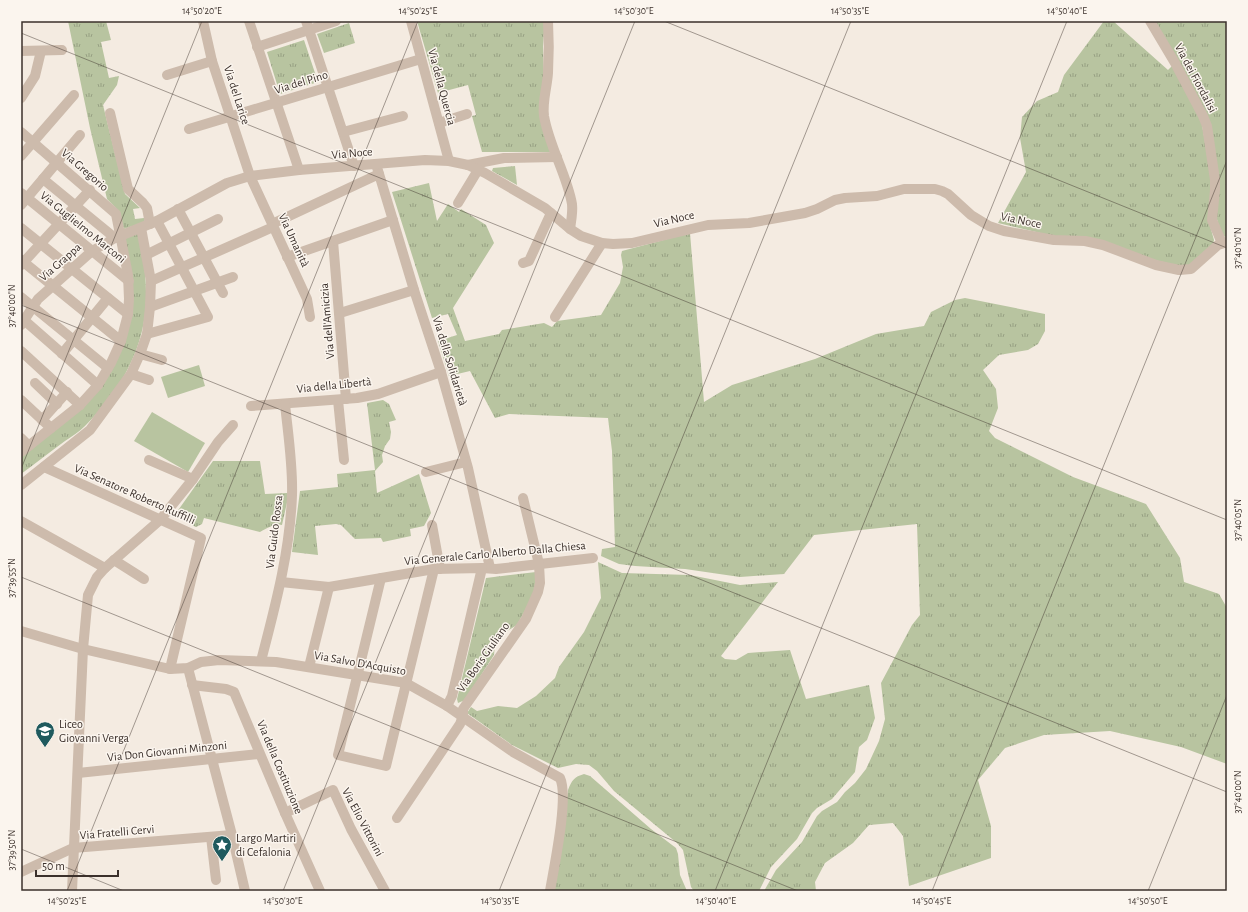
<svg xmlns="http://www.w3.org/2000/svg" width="1248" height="912" font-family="'Alegreya Sans',sans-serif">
<defs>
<pattern id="grass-tufts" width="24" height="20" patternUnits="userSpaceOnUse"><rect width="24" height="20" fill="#b8c4a0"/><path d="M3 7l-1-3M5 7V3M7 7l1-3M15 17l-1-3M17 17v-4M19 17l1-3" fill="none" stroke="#97a083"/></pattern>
</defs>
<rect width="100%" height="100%" fill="#f4ebe1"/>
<g fill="url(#grass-tufts)">
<polygon points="68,21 106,21 111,40 101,42 109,78 119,76 117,85 103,105 125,194 140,208 133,209 135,219 144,218 145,222 124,229 116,208 107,199 90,128"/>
<polygon points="417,21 545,21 543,46 544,79 551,152 482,152 472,116 476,115 468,85 438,93"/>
<polygon points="1104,21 1113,21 1168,70 1172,66 1201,119 1212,182 1209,222 1214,240 1213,245 1195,263 1184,267 998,223 1026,172 1020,138 1022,117 1037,101 1058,92 1064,75"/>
<polygon points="1155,21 1227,21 1227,237 1222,236 1216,216 1220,182 1213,152 1212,134"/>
<polygon points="349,23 355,43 324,53 317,34"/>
<polygon points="304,40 318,82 280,94 267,52"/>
<polygon points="515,166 517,185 492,171 493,168"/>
<polygon points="429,183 437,221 448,204 459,212 461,209 486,225 494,243 453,308 465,341 499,334 502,330 544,323 552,327 557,321 601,315 620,283 623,267 621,255 622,251 690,233 704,402 732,385 815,359 876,334 924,326 931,312 955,300 965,298 1045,314 1045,331 1038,344 1028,350 999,355 983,370 996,389 998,408 989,431 995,438 1073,477 1146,504 1180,558 1184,582 1219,594 1227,608 1227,764 1181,747 1110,731 1044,735 1005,748 978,780 991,826 991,858 909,886 903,836 893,823 869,825 853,843 825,863 815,882 816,891 764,891 776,870 802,842 817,816 822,811 837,802 845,792 855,783 866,769 879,741 885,719 881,683 912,625 920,615 917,524 814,535 784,574 740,577 685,569 635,566 619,564 601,556 602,549 615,547 612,451 608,418 509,414 495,418 470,371 449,376 438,341 457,335 448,314 432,318 392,192"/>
<path d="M139,233c3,19 7,39 7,58 2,52 -24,99 -61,135 -6,6 -13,10 -20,15 -15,11 -29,22 -44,33v-19l66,-53 38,-65v-100z"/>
<polygon points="383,400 389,404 396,420 389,422 391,432 390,439 385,446 382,455 383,462 375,471 377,493 419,474 431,513 424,526 410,529 411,536 383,542 381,538 355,539 341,525 336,524 315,526 318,555 292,552 300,491 338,487 337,474 375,470 367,403"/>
<path d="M213,461h47l5,33 22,-1 1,5 -6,27c-9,-1 -14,3 -22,7l-56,-14 -2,6 -6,3 -22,-11z"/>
<polygon points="598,562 622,573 690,575 740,585 778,582 721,656 725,659 736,660 748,653 790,650 806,699 869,685 875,718 867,740 859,747 855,772 832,799 817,808 812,813 797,839 771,867 759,891 694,891 691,887 683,850 677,843 614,791 597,771 589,765 576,764 558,768 512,745 467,713 471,707 477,711 498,706 517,708 536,696 555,678 559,667 584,632 601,598"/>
<polygon points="536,572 538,581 533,596 517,625 502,634 495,644 494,655 465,700 458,703 457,699 486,578"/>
<path d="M584,774l6,2 61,53 25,19 2,6 2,21 7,16h-133l14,-101c4,-10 6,-13 16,-16z"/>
</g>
<g fill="#b8c4a0">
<polygon points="199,365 205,386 168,398 161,377"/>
<polygon points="152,412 205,443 188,472 134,441"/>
</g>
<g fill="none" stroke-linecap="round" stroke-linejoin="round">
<g stroke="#cdbbac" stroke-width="10">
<polyline points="203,21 212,61 250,176 307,299 310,317"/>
<polyline points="249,21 299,170"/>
<polyline points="306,21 354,166"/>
<polyline points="411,21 449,161"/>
<path d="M548,21c1,17 1,35 0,52 -1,15 -6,29 -4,43 5,30 23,59 28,88 1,9 -1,17 -2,25"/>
<polyline points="1150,21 1175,63 1203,116 1207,126 1215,180 1215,190 1212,220 1222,243"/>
<polyline points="257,47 336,21"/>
<polyline points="21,51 62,50"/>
<polyline points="167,75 212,61"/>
<polyline points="21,98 35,76 41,51"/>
<polyline points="110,113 128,189 143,203 147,208 150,224"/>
<polyline points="439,123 467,114"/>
<polyline points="189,129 421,59"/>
<polyline points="21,132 116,214 128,275 129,299 128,314 121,341 111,363 98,385 80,405 21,452"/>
<polyline points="343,132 403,116"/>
<polyline points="21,156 74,95"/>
<polyline points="376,164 414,290 441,372 468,468 490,568"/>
<polyline points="468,165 504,158 557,157"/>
<polyline points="43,179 115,238"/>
<polyline points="21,193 129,281"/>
<polyline points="458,203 478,170"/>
<polyline points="21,205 80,135"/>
<polyline points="178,209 223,293"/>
<polyline points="272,224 379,174"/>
<polyline points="21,228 128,314"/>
<polyline points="333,241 346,399"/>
<polyline points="146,255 218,219"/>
<polyline points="287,257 393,220"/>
<polyline points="21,260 121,341"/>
<polyline points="523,263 529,261 551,213"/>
<polyline points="21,265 90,190"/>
<polyline points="151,281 273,227"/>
<polyline points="21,297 108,368"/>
<polyline points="150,307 233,277"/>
<polyline points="340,313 414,290"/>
<polyline points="555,317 602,243"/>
<polyline points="24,320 98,385"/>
<polyline points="21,325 38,299 92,251 115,238 157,221 227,183 250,176 299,170 425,160 449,161 468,165 485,173 545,208 570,229 581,236 602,243 613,244 632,243 708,225 749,223 805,213 817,209 835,200 845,198 877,196 904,189 935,189 942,191 948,194 971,215 989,226 1004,231 1054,240 1085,241 1103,245 1156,265 1179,270 1191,269 1218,245 1227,242"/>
<polyline points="147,334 208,317 157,221"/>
<polyline points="21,351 80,405"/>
<polyline points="62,354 108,298"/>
<polyline points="140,354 162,360"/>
<polyline points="131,374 149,380"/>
<polyline points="35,383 57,404"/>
<polyline points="21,400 51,428"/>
<polyline points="338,400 344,460"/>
<polyline points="251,406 357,398 378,394 441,372"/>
<polyline points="42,420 67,392"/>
<polyline points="21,438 29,446"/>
<polyline points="149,460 193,479"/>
<polyline points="44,467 201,538 170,669"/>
<polyline points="426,472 466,462"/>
<polyline points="21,485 90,430 131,374 140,354 147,334 150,307 151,281 141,228"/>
<polyline points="21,521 105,568"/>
<polyline points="432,525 440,569"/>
<polyline points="114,560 144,579"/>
<polyline points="381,578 338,755 386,766 434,569"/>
<polyline points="281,582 329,587 434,569 482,568 496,569 593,558"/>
<path d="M21,631l62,18 87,20 18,-1 13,-6 18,-2 57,2 130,21 41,23 66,46 47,26c9,19 -6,89 -10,113"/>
<path d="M261,661c14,-54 29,-109 31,-166 1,-30 -4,-61 -7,-91"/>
<polyline points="309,667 329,587"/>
<polyline points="188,668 232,835"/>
<polyline points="192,685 226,689 234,692 285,813 320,891"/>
<polyline points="447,706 452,696 482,568"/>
<polyline points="78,773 259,754"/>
<polyline points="285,813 333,790 351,829 385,891"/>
<polyline points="397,818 460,724 463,716 463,709 526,619 538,592 540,583 539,564 523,498"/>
<polyline points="211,837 216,880"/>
<polyline points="21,872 73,848 232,835 245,891"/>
<polyline points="72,891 83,649 88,595 97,577 105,568 160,520 193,479 218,442 233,425"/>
</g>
</g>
<path fill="none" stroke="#3b302b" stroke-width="1" stroke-opacity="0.45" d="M664,21l563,227M21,33l1206,487M21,305l1206,487M21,469l181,-448M21,577l777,314M21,849l103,42M67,891l351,-870M283,891l352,-870M499,891l352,-870M715,891l352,-870M932,891l295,-731M1148,891l79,-196"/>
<defs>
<symbol id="school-pin" viewBox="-11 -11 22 30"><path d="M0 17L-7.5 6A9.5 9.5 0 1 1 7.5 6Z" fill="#1f5a5e" stroke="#fbf5ee"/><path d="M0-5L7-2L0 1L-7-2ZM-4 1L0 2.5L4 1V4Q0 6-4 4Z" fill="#fff"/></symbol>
<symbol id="sight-pin" viewBox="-11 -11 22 30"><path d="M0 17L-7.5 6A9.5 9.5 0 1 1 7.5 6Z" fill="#1f5a5e" stroke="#fbf5ee"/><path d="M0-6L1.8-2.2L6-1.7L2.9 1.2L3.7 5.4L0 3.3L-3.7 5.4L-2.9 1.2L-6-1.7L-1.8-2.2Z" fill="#fff"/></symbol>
</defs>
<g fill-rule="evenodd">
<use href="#school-pin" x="34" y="720" width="22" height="30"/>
<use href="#sight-pin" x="211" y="834" width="22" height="30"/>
</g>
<g text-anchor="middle" stroke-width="3" stroke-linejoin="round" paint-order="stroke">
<g font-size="12" fill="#3b302b" stroke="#fbf5ee">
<text transform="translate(1196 78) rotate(62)" y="4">Via dei Fiordalisi</text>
<text transform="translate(301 82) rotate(-17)" y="4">Via del Pino</text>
<text transform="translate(442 87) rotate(75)" y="4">Via della Quercia</text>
<text transform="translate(237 95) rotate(72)" y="4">Via del Larice</text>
<text transform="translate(352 153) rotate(-5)" y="4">Via Noce</text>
<text transform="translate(85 170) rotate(41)" y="4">Via Gregorio</text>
<text transform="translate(674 219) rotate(-13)" y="4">Via Noce</text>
<text transform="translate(1021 220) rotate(12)" y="4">Via Noce</text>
<text transform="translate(83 227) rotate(39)" y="4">Via Guglielmo Marconi</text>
<text transform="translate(294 240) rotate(65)" y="4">Via Umanità</text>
<text transform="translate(60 262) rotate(-41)" y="4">Via Grappa</text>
<text transform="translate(327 321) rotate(-95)" y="4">Via dell'Amicizia</text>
<text transform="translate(450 361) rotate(73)" y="4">Via della Solidarietà</text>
<text transform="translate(334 385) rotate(-6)" y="4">Via della Libertà</text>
<text transform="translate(135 494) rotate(24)" y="4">Via Senatore Roberto Ruffilli</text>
<text transform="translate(274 532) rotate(-83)" y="4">Via Guido Rossa</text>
<text transform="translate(495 553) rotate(-5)" y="4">Via Generale Carlo Alberto Dalla Chiesa</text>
<text transform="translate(483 657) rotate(-55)" y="4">Via Boris Giuliano</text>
<text transform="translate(360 663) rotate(10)" y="4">Via Salvo D'Acquisto</text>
<text transform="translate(167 751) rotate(-6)" y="4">Via Don Giovanni Minzoni</text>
<text transform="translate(280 767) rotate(67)" y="4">Via della Costituzione</text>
<text transform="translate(363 822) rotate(62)" y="4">Via Elio Vittorini</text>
<text transform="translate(117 832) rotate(-5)" y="4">Via Fratelli Cervi</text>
</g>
<g font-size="12" fill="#3b302b" stroke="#fbf5ee" text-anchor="start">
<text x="59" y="728">Liceo<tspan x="59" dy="14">Giovanni Verga</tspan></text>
<text x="236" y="842">Largo Martiri<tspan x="236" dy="14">di Cefalonia</tspan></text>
</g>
</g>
<rect width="1248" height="912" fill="none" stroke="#fbf5ee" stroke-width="44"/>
<path d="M36 870v6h82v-6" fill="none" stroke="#3b302b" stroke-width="2"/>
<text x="42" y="870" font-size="12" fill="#3b302b" stroke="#fbf5ee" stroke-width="3" paint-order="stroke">50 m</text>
<rect x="22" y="22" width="1204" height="868" fill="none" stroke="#3b302b" stroke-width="1.5"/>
<g font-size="10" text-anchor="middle" fill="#3b302b">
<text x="202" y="14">14°50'20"E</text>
<text x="418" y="14">14°50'25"E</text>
<text x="634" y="14">14°50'30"E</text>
<text x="850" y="14">14°50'35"E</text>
<text x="1067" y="14">14°50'40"E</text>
<text transform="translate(1237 248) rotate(-90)" y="4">37°40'10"N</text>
<text transform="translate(11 306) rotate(-90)" y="4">37°40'00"N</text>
<text transform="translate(1237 520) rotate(-90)" y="4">37°40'05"N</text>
<text transform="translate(11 578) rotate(-90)" y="4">37°39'55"N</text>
<text transform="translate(1237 792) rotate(-90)" y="4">37°40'00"N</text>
<text transform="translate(11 850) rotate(-90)" y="4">37°39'50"N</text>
<text x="67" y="904">14°50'25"E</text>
<text x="283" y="904">14°50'30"E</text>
<text x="500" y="904">14°50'35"E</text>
<text x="716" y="904">14°50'40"E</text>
<text x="932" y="904">14°50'45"E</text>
<text x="1148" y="904">14°50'50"E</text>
</g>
</svg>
